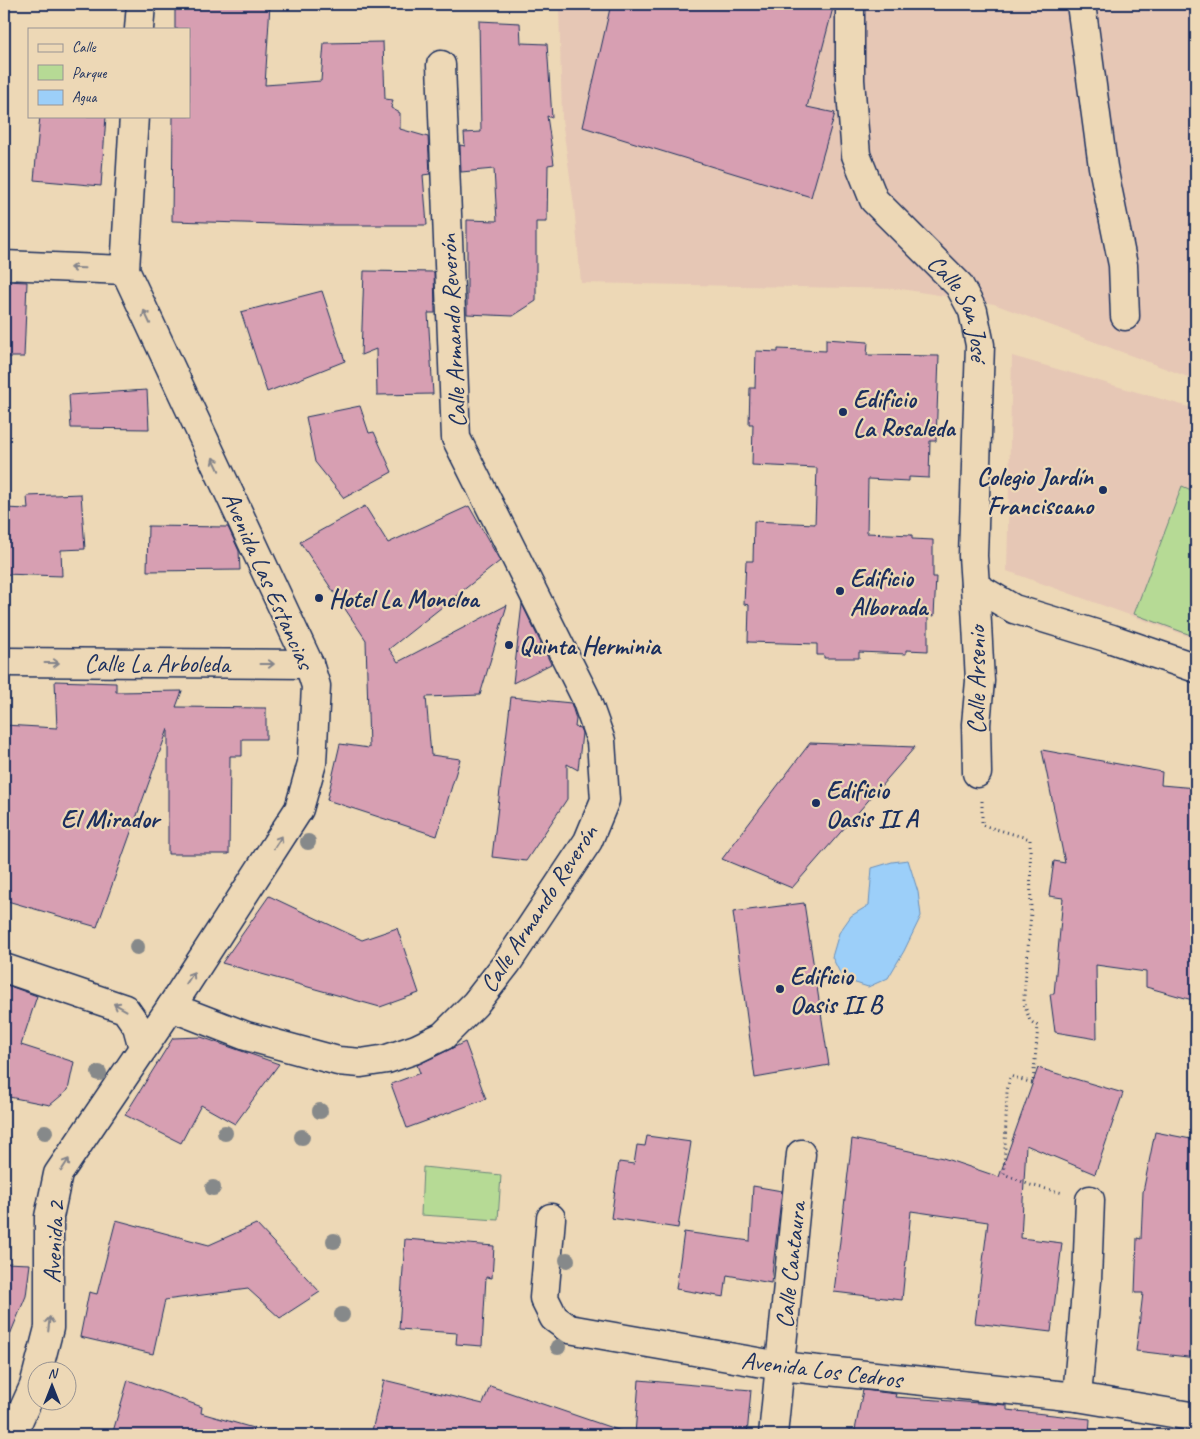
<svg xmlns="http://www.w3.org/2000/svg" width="1200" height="1439" font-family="Caveat,sans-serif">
<rect width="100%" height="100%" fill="#edd8b6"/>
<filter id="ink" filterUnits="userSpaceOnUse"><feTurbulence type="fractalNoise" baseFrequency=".02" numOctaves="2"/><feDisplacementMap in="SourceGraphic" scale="10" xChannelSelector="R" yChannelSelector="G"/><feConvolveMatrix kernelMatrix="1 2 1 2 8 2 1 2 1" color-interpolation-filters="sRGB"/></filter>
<g filter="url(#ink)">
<g fill="#e6c7b5">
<polygon points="559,4 1196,4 1196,380 994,304 901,289 581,283 574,205 562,120"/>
<polygon points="1012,356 1196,409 1196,639 1007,571"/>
</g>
<g fill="#b6da95" stroke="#68847a">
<polygon points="1182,486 1196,492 1196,637 1134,614"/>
<polygon points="423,1167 501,1175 498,1220 421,1215"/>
</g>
<polygon fill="#9ccff9" stroke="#688fbb" points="908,860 918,892 921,916 904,951 888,978 868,987 843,979 832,957 839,933 851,916 869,905 872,868 892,862"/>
<g fill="#d79fb2" stroke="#1b2f5e">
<polygon points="175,4 270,4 265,85 321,81 324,43 383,42 385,99 393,100 391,108 400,113 400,129 428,137 430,174 423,175 427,225 313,225 172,221 173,116 189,116 189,29 175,29"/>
<polygon points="611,4 834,4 807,107 835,113 811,197 583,127"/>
<polygon points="479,21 520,23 521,43 547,44 552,118 547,116 554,164 548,165 547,222 536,222 536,301 513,316 467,314 467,220 497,221 494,169 461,172 460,145 465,146 464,133 481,132"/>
<polygon points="40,116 106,116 101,186 34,180"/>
<polygon points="364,271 434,272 435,313 428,313 433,394 377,395 376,349 361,355"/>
<polygon points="4,281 27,282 24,357 4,357"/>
<polygon points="322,291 345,361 267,392 241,312"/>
<polygon points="826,339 868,342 867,355 939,356 936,441 930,441 929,478 909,477 909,481 868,479 867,533 912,535 912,539 933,540 933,577 936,577 934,616 928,615 928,651 906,650 906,654 859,652 859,658 824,658 824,655 817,655 817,644 748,642 749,605 744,604 746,561 753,561 754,521 815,524 817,468 752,465 753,424 749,424 750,388 755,388 756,351 778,352 778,349 826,351"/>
<polygon points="147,390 149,429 71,428 69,395"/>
<polygon points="360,406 369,433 374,432 392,472 344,498 315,462 306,417"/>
<polygon points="81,494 85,549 61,550 62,576 4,574 4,508 28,509 27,496"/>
<polygon points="365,506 388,543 469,506 500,561 389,649 398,662 507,605 480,695 426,697 431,755 460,759 437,836 327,800 340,744 369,748 366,640 300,542"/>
<polygon points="148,526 228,527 239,551 240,570 147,571"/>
<polygon points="522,604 551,664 513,683"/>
<polygon points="55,681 116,683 116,692 182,691 176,707 266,708 266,739 242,739 242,756 230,756 229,854 168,854 168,729 97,927 4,900 4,725 57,728"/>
<polygon points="511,697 571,703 576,719 575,727 580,728 582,733 578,770 567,764 567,799 526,861 492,857"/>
<polygon points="810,743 915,747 792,888 722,859"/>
<polygon points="1042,750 1162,772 1161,785 1196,788 1196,1001 1146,987 1146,972 1096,965 1097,1039 1055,1032 1050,994 1054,994 1063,898 1049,896 1054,861 1065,863"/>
<polygon points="269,896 362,940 397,928 419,993 380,1007 222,963"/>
<polygon points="804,903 829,1065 755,1078 733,912"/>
<polygon points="4,984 37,996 21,1045 74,1062 68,1090 50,1105 4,1096"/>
<polygon points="201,1037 279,1064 235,1124 201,1105 181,1143 125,1115 173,1038"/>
<polygon points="465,1042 486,1099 407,1128 391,1084 420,1073 417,1065"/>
<polygon points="1038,1068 1123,1093 1095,1174 1026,1145 1021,1238 1062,1243 1051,1332 975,1323 988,1222 911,1211 902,1300 834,1292 852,1139 943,1158 999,1177"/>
<polygon points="1155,1132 1196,1140 1196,1358 1136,1351 1143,1293 1135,1293 1137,1238 1141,1239 1143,1192"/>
<polygon points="647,1136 691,1142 678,1228 611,1218 619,1162 634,1164 637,1145 645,1146"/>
<polygon points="753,1186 782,1191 771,1283 727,1275 724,1297 676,1289 684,1232 750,1241"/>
<polygon points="116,1220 209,1245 256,1224 320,1292 280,1318 248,1289 165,1300 153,1354 80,1337 89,1292 97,1294"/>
<polygon points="405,1239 494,1246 492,1278 486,1277 482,1346 456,1344 457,1333 399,1329"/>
<polygon points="4,1263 30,1264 26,1296 4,1349"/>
<polygon points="128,1380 202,1407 201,1413 253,1428 252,1435 112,1435"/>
<polygon points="384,1380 483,1404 490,1386 621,1431 620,1435 371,1435"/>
<polygon points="639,1380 751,1390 747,1435 635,1435"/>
<polygon points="863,1390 896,1394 895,1397 1007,1405 1007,1410 1090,1419 1089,1435 854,1435"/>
</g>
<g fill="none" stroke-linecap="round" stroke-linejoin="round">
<defs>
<g id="minor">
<path id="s1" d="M850,4v76l6,75 18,45 85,85 14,26 7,34 -7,211 2,30 39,23 98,30 84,29"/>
<polyline points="1081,4 1103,167 1123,265 1125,316"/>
<polyline points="139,29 141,4"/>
<polyline points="4,265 125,270"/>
<polyline points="975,586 980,681 976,724 977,773"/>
<polyline points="4,662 309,664"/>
<polyline points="4,968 125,1009 137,1026 143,1048"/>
<polyline points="171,1007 246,1036 338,1061 361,1063 387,1059 416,1049 443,1036 475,1004 507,963 588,841 605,800 601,741 585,696 456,438 441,65"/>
<polyline points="551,1218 544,1298 554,1318 569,1329 780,1366 1077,1397 1196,1417"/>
<polyline points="1077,1397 1087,1280 1090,1200"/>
<polyline points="4,1434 16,1426 34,1386 49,1328 49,1217 58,1174 171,1007 299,809 312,763 316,686 309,664 125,270 134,116"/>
<polyline points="773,1435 801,1154"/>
</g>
</defs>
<use href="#minor" stroke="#1b2f5e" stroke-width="31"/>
<polyline stroke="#1b2f5e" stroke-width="3" stroke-dasharray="1 4" stroke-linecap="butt" points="982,801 982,825 1030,839 1031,913 1024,996 1024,1004 1030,1021 1038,1026 1033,1083 1010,1076 1007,1091 1004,1174 1030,1185 1063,1193"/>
<use href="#minor" stroke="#edd8b6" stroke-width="28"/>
</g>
<g fill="#86898a">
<circle cx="308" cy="842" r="8"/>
<circle cx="137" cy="947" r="8"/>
<circle cx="99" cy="1073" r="8"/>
<circle cx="320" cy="1111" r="8"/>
<circle cx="45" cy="1132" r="8"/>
<circle cx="225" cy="1133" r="8"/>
<circle cx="302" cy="1137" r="8"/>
<circle cx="213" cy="1188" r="8"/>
<circle cx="334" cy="1241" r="8"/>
<circle cx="567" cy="1260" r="8"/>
<circle cx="342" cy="1315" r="8"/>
<circle cx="558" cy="1347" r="8"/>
</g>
<defs><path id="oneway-shaft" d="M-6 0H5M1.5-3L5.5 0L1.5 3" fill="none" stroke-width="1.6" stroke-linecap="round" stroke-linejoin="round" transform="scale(1.25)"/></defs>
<g stroke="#84848a">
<use href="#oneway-shaft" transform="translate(77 268) rotate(-178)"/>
<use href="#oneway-shaft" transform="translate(147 317) rotate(-115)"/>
<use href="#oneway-shaft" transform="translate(216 464) rotate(-115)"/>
<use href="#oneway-shaft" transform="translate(52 663)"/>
<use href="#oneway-shaft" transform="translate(267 664)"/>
<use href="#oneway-shaft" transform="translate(278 842) rotate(-57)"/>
<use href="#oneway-shaft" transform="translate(190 978) rotate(-57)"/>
<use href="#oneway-shaft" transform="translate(120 1007) rotate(-151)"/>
<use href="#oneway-shaft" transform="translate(65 1165) rotate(-57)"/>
<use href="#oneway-shaft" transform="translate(49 1324) rotate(-84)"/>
</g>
</g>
<g fill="#1b2f5e" stroke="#edd8b6" stroke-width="2">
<circle cx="843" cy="412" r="5"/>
<circle cx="1103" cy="490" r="5"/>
<circle cx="840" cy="591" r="5"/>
<circle cx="319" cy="598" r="5"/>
<circle cx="509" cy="645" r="5"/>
<circle cx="816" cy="803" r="5"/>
<circle cx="780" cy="989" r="5"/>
</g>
<g text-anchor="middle" stroke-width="4.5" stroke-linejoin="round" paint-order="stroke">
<g font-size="25" fill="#1b2f5e" stroke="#edd8b6">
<text dy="9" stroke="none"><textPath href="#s1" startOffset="341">Calle San José</textPath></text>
<text transform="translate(452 331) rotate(-93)" y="9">Calle Armando Reverón</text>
<text transform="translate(269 580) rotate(66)" y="9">Avenida Las Estancias</text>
<text x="157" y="672">Calle La Arboleda</text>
<text transform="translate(976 680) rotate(-90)" y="9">Calle Arsenio</text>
<text transform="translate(538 908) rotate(-57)" y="9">Calle Armando Reverón</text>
<text transform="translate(53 1242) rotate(-87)" y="9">Avenida 2</text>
<text transform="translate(790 1265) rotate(-84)" y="9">Calle Cantaura</text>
<text transform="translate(822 1369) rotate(7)" y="9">Avenida Los Cedros</text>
</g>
<g font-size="25" font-weight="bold" fill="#1b2f5e" stroke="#edd8b6" text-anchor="start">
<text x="853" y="407">Edificio<tspan x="853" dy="29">La Rosaleda</tspan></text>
<text x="1093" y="485" text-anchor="end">Colegio Jardín<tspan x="1093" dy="29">Franciscano</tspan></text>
<text x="850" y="586">Edificio<tspan x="850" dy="29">Alborada</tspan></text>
<text x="329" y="607">Hotel La Moncloa</text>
<text x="519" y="654">Quinta Herminia</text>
<text x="826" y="798">Edificio<tspan x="826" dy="29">Oasis II A</tspan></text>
<text x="790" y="984">Edificio<tspan x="790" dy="29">Oasis II B</tspan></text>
</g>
<g font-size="26" font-weight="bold" fill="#1b2f5e" stroke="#edd8b6">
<text x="110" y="827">El Mirador</text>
</g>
</g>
<rect width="1200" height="1439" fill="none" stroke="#edd8b6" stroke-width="20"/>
<rect x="10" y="10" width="1180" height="1419" fill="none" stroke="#1b2f5e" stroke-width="2" filter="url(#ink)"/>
<rect x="28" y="28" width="162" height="90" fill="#edd8b6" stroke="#999493"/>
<rect x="38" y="44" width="25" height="8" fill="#edd8b6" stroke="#999493"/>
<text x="72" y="52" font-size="15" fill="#1b2f5e">Calle</text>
<rect x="38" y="65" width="25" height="15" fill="#b6da95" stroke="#999493"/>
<text x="72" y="78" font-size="15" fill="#1b2f5e">Parque</text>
<rect x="38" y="90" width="25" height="15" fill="#9ccff9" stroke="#999493"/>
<text x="72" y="102" font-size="15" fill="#1b2f5e">Agua</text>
<g transform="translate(52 1386)"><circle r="24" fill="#edd8b6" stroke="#999493"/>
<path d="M0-4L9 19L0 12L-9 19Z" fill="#1b2f5e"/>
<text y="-8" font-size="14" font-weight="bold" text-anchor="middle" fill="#1b2f5e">N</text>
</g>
</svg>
